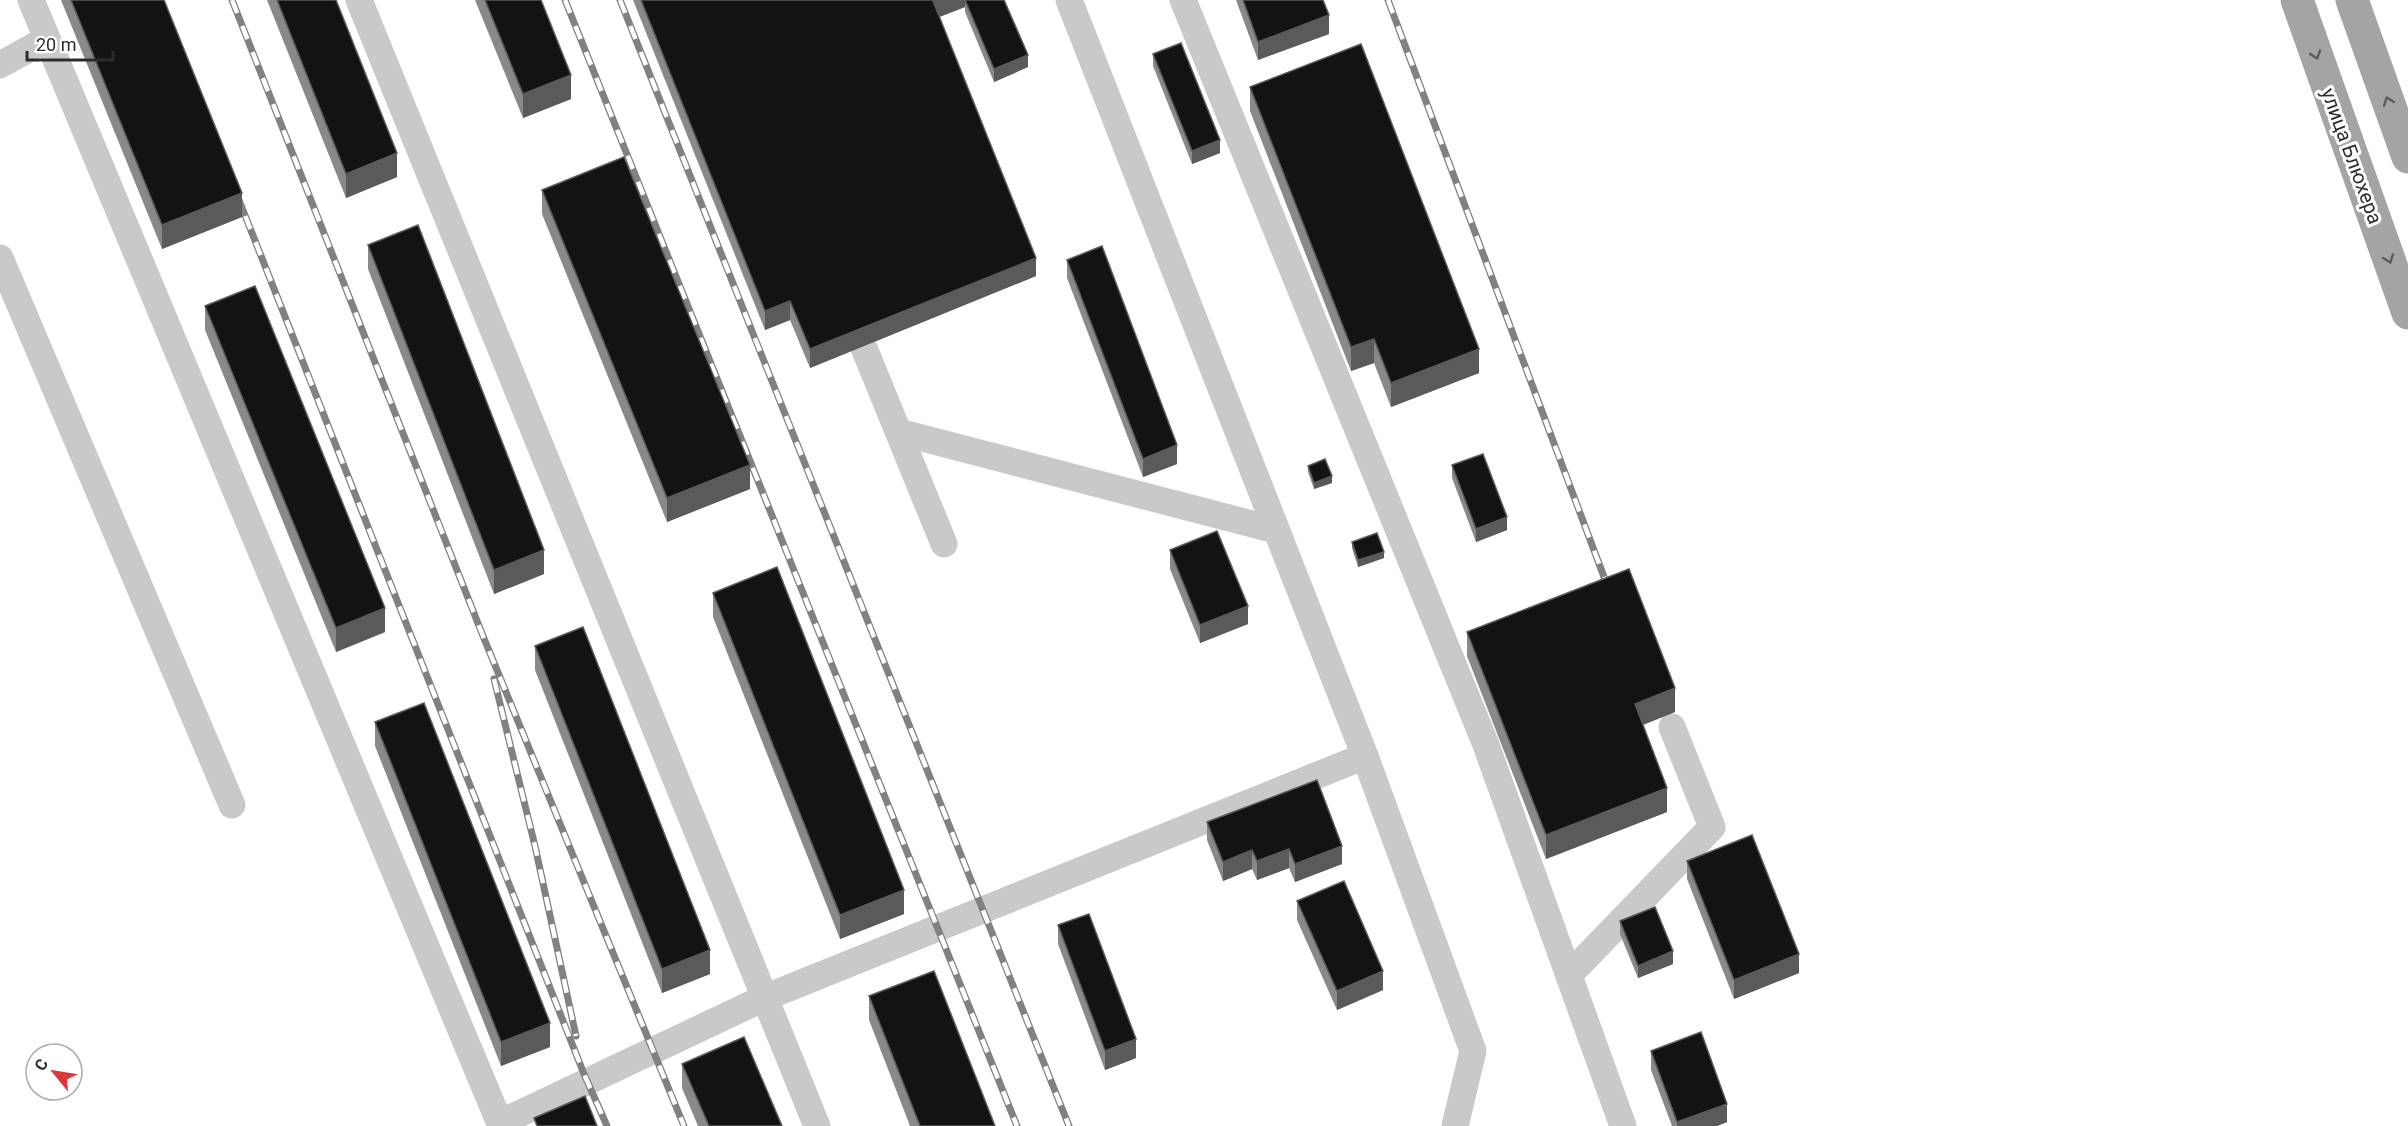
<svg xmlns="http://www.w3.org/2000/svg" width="2408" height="1126" font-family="Roboto,sans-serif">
<rect width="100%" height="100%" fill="#fff"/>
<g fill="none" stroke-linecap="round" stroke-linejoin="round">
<g stroke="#c9c9c9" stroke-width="27">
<polyline points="31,0 501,1126"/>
<polyline points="359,0 817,1126"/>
<polyline points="1069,0 1365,756 1473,1051 1455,1126"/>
<polyline points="1183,0 1486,745 1623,1126"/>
<polyline points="0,65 47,39"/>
<polyline points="0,258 232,805"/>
<polyline points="864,348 944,544"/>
<polyline points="899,432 1275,530"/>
<polyline points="1569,975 1712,827 1672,727"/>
<polyline points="500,1123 764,998 1365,756"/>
</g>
<g stroke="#a4a4a4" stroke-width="33">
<polyline points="2297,0 2408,313"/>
<polyline points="2352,0 2408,157"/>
</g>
<defs>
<g id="rail">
<polyline points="232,0 483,636 684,1126"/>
<polyline points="565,0 1017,1126"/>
<polyline points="620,0 1069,1126"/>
<polyline points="1388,0 1610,593"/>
<polyline points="235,190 584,1074 607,1126"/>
<polyline points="494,679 535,846 576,1036"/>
</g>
</defs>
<use href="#rail" stroke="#818181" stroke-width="7"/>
<use href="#rail" stroke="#fff" stroke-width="4.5" stroke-dasharray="14" stroke-linecap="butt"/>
</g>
<g fill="#898989">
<polygon points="61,0 164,0 242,217 162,249"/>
<polygon points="267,0 336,0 397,177 346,198"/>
<polygon points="475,0 541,0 571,99 523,118"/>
<polygon points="633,0 1004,0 1028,67 994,82 965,12 965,7 940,17 1036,276 810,368 790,320 765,330"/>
<polygon points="1236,0 1323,0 1329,34 1258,60"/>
<polygon points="1153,54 1220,153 1192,164 1153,66"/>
<polygon points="1250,87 1479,373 1391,407 1374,363 1351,371 1250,111"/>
<polygon points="542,190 750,489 667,522 542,214"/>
<polygon points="368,245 544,574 494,594 368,269"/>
<polygon points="1067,260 1177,464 1143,477 1067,278"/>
<polygon points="205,306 385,632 336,652 205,330"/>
<polygon points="1452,465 1507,530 1476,542 1452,478"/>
<polygon points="1308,466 1332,483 1314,489 1308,472"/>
<polygon points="1352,542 1384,558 1358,567 1352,548"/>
<polygon points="1170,550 1248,624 1200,643 1170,569"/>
<polygon points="713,593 904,914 840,939 713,617"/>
<polygon points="1467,632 1675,712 1643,725 1667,812 1546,859 1467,656"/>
<polygon points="535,646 710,974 662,993 535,670"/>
<polygon points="375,722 550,1047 501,1066 375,746"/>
<polygon points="1207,822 1342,864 1295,882 1289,868 1257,880 1252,869 1223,881 1207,840"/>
<polygon points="1687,861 1799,973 1734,999 1687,879"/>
<polygon points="1297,901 1383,990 1337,1010 1297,920"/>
<polygon points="1620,921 1673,964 1638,978 1620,934"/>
<polygon points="1058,925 1136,1058 1105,1070 1058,944"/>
<polygon points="869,996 995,1126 910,1126 869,1020"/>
<polygon points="1651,1051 1727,1122 1717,1126 1672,1126 1651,1070"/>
<polygon points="682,1064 782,1126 698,1126 682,1088"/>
</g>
<g fill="#5a5a5a">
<polygon points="936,0 965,0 965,7 933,19 933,1"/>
<polygon points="1329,15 1329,34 1258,60 1258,42"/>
<polygon points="1028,55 1028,67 994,82 994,69"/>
<polygon points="571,75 571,99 523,118 523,94"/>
<polygon points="1220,140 1220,153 1192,164 1192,151"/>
<polygon points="397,153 397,177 346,198 346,174"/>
<polygon points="242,193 242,217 162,249 162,225"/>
<polygon points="1036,258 1036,276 810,368 810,349"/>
<polygon points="790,301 790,320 765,330 765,311"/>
<polygon points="1374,339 1374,363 1351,371 1351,347"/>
<polygon points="1479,349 1479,373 1391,407 1391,383"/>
<polygon points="1177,445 1177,464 1143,477 1143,459"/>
<polygon points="750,465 750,489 667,522 667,498"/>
<polygon points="1332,476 1332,483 1314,489 1314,483"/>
<polygon points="1507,517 1507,530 1476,542 1476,529"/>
<polygon points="544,550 544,574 494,594 494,570"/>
<polygon points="1384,552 1384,558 1358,567 1358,560"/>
<polygon points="1248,606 1248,624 1200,643 1200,625"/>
<polygon points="385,608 385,632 336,652 336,628"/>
<polygon points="1675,688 1675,712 1635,728 1635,704"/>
<polygon points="1667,788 1667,812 1546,859 1546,835"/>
<polygon points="1342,846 1342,864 1295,882 1295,864"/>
<polygon points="1289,849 1289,868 1257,880 1257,861"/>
<polygon points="1252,850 1252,869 1223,881 1223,862"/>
<polygon points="904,890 904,914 840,939 840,915"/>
<polygon points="710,950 710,974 662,993 662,969"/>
<polygon points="1673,951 1673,964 1638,978 1638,966"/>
<polygon points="1799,954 1799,973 1734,999 1734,980"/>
<polygon points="1383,971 1383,990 1337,1010 1337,991"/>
<polygon points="550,1023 550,1047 501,1066 501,1042"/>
<polygon points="1136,1039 1136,1058 1105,1070 1105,1051"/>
<polygon points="1727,1104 1727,1122 1717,1126 1677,1126 1677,1122"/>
</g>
<g fill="#131313" stroke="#5a5a5a" stroke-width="1.5">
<polygon points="71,0 164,0 242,193 162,225"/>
<polygon points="277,0 336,0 397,153 346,174"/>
<polygon points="485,0 541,0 571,75 523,94"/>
<polygon points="641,0 936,0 933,1 1036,258 810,349 790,301 765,311"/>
<polygon points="965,0 1004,0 1028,55 994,69"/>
<polygon points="1243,0 1323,0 1329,15 1258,42"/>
<polygon points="1181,43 1220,140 1192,151 1153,54"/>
<polygon points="1361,44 1479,349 1391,383 1374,339 1351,347 1250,87"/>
<polygon points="624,157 750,465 667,498 542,190"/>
<polygon points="418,225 544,550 494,570 368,245"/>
<polygon points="1102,246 1177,445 1143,459 1067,260"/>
<polygon points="255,286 385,608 336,628 205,306"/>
<polygon points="1483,454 1507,517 1476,529 1452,465"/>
<polygon points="1325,459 1332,476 1314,483 1308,466"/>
<polygon points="1217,531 1248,606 1200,625 1170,550"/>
<polygon points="1377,533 1384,552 1358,560 1352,542"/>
<polygon points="777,567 904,890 840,915 713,593"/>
<polygon points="1629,569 1675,688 1635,704 1667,788 1546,835 1467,632"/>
<polygon points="583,627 710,950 662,969 535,646"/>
<polygon points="424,703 550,1023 501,1042 375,722"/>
<polygon points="1317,780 1342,846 1295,864 1289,849 1257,861 1252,850 1223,862 1207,822"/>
<polygon points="1752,835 1799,954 1734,980 1687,861"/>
<polygon points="1344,881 1383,971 1337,991 1297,901"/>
<polygon points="1655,907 1673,951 1638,966 1620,921"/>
<polygon points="1089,914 1136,1039 1105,1051 1058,925"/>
<polygon points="934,971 995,1126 920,1126 869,996"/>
<polygon points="1701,1032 1727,1104 1677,1122 1651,1051"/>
<polygon points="744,1037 782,1126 709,1126 682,1064"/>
<polygon points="585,1096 597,1126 537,1126 534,1118"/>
</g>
<defs><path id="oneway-chevron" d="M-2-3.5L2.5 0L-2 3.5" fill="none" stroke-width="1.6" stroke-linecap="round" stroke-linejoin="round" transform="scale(1.5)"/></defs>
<g stroke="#5c5c5c">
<use href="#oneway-chevron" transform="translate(2316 55) rotate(71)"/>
<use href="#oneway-chevron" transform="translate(2388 101) rotate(-110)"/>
<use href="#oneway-chevron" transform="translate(2389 259) rotate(70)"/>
</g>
<g text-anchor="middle" stroke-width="6" stroke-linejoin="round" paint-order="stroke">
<g font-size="20" fill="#2c2c2c" stroke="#fff">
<text transform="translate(2352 156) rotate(70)" y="7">улица Блюхера</text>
</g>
</g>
<g transform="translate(54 1072) rotate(300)"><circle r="28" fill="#ffffff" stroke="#ababab" stroke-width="1.5"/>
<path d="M0-4.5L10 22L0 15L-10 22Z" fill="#d9393b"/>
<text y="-9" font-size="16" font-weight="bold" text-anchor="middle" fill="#2c2c2c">С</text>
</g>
<path d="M27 51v9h86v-9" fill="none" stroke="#2c2c2c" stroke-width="3"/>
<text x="36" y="51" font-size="18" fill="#2c2c2c" stroke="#ffffff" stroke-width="4.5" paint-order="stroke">20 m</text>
</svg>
